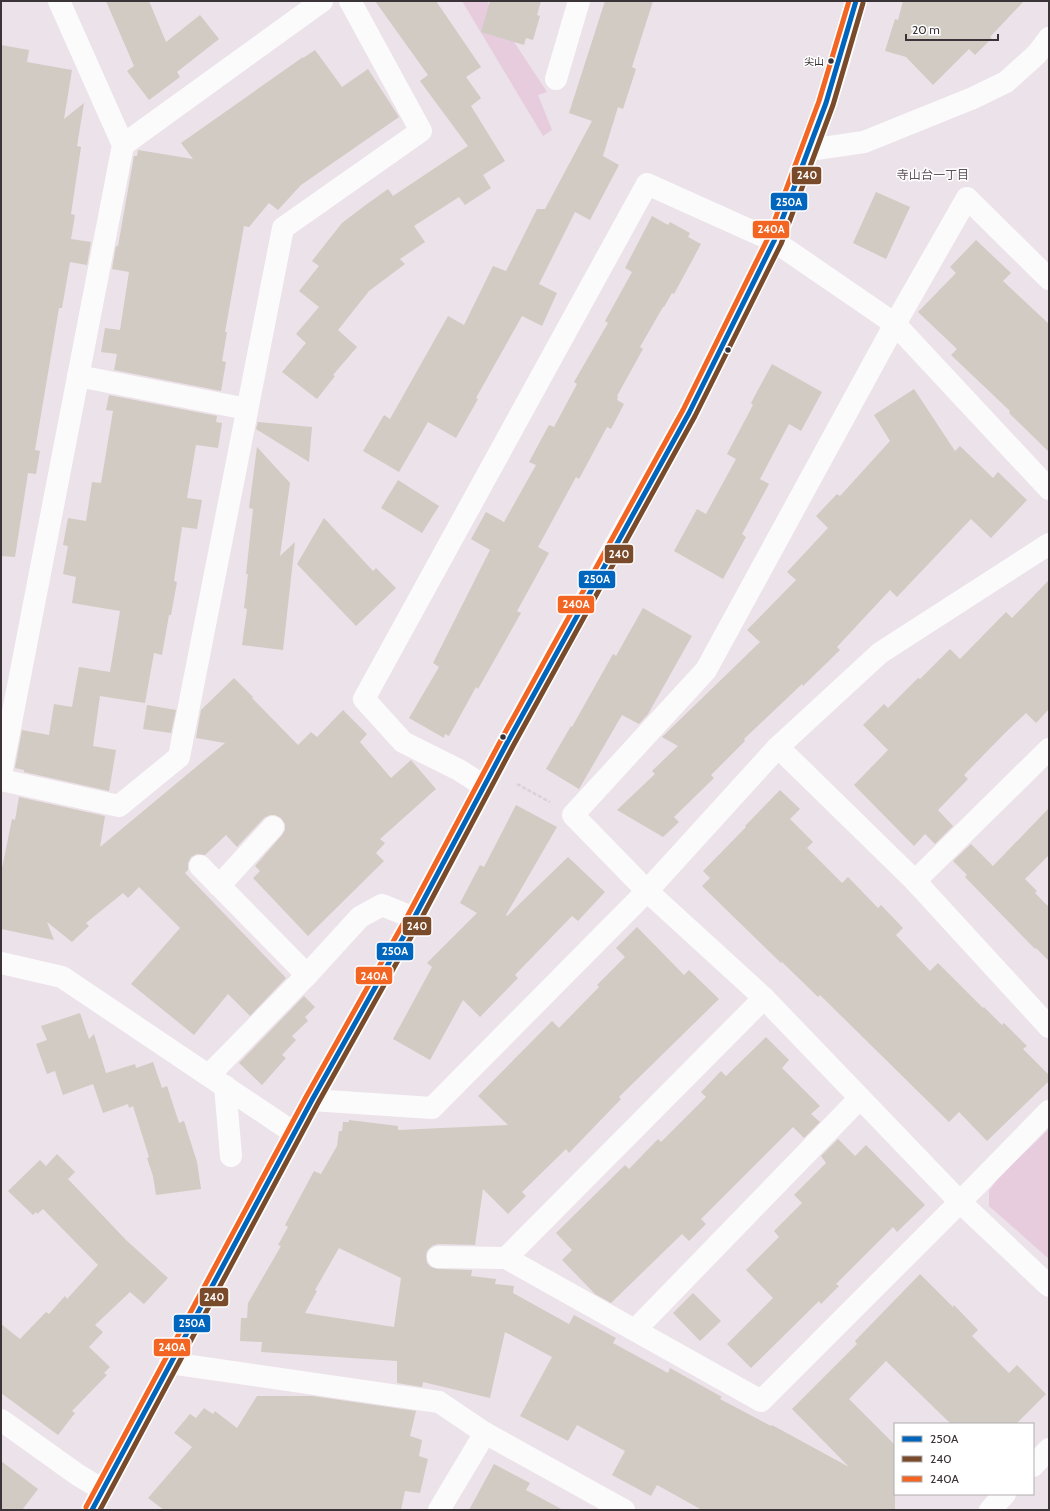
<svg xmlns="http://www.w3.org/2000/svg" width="1050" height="1511" font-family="Cabin,'Noto Sans JP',sans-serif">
<rect width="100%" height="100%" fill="#ece2e9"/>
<g fill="#e6ccdd">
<polygon points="462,1 487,1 547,92 538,95 552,130 543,136"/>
<polygon points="1049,1129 1049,1259 989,1206 989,1191 998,1178"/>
</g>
<g fill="#d2cbc3" fill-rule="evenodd">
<polygon points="106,1 149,1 166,42 200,15 219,39 177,72 180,77 149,100 127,71 134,66"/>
<polygon points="375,1 436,1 481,67 466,77 481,98 471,106 505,161 483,175 491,188 465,205 459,197 414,226 425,242 400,259 405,264 369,291 338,330 357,347 333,375 335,376 317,399 282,372 306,343 296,334 319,307 299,291 319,266 312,261 342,223 367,204 388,189 393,196 468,146 420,81 428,75"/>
<polygon points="490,1 541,1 537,15 540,16 533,40 526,38 524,45 481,32"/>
<polygon points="605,1 653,1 632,67 636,69 623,109 618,107 603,156 619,165 590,220 575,212 539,284 557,293 542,326 522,316 476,398 478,399 456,438 428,422 399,472 363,451 384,415 390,419 448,316 464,325 493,266 506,271 537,209 545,209 592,121 569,113"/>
<polygon points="903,1 1024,1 990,37 992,38 975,55 969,49 933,85 906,57 885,51 895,19 898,20"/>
<polygon points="1,45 29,50 27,62 72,70 64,119 84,103 77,146 81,147 71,214 75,215 71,239 91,242 87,265 70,262 62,308 59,308 35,450 40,451 36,474 28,473 15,557 1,556"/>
<polygon points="315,50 342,87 368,69 399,117 301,185 278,210 269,203 249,227 244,226 225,332 227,332 222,361 226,362 221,391 114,370 117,354 101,352 105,328 120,330 129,272 112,269 116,246 118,246 134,156 137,156 138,150 193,159 181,143 303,57 303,58"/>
<polygon points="876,192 910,207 886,259 853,243"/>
<polygon points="652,216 668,225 670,222 690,233 688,237 701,244 674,294 672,293 664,307 663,307 640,347 643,349 617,396 618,397 617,400 624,404 611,429 607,427 579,479 576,477 538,547 549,553 517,611 521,613 478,689 476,687 449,736 445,734 444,738 409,718 439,667 433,663 490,550 471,539 486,512 504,522 536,465 529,462 549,425 554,427 577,384 574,382 608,323 605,321 632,272 625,268"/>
<polygon points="976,240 1011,273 1003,281 1049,324 1049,452 1009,413 1010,411 951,355 957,349 918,312 956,273 950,267"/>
<polygon points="772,364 822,392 801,431 789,424 760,479 769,484 742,534 746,537 723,579 674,551 697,509 706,514 736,459 727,454 753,405 751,403"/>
<polygon points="914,389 955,451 960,446 993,478 998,472 1027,500 991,538 971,519 897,597 890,590 837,647 840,650 803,686 802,684 744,739 745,741 711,775 714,778 674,817 679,822 663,837 617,810 655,774 652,771 678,746 662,737 760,642 747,630 796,580 787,572 828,528 816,516 837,494 840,496 890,441 874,415"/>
<polygon points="109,395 217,416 216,422 222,423 218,448 196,445 187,498 202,500 197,529 182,527 174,581 177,582 171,615 169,615 162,655 154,653 145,703 100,696 93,746 116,750 109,791 24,772 24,770 15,768 22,730 49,735 54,704 72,707 79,667 110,672 120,611 72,603 76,577 63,574 68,546 63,545 68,518 86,521 92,482 101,483 113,411 106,410"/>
<polygon points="258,422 312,427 309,462 256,429"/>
<polygon points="257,447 290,483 280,556 295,542 283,650 242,645 247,609 244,608 248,574 246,574 253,509 249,508"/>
<polygon points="398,480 439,506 422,533 381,508"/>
<polygon points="324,518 373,571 376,568 396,588 356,626 297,564"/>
<polygon points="1049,580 1049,709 1036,723 1026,713 1005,733 964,775 968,779 938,810 953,826 935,844 925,834 914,846 854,785 888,750 863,725 884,704 888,708 918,678 920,679 950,649 960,659 1006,612 1012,618"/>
<polygon points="643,608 692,636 648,714 639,724 622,715 579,789 546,769 571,726 572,727 613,654 616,656"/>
<polygon points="234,678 253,697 252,698 298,745 311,732 317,737 343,710 367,734 360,742 391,778 411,760 436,789 380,839 385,843 376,853 384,861 308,936 253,878 260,871 255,866 282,835 285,830 285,824 281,818 275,815 270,815 264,818 237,847 226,835 205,855 197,854 191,857 188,863 188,870 185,873 286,978 250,1016 228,994 194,1035 131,984 180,928 139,887 128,898 123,893 86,923 89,926 72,942 47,922 54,940 1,929 1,873 12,819 15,820 19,797 105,816 100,847 225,743 196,738 201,710"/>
<polygon points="147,705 176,710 171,733 143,729"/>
<polygon points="780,790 800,809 790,819 813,842 807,848 842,883 848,877 878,908 881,905 903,928 896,935 930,971 938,963 983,1008 984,1007 1002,1025 1004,1023 1027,1046 1023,1049 1049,1075 1049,1081 987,1141 959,1112 949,1122 820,995 818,997 782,962 781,963 702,886 710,878 703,871 746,827 745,826"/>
<polygon points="516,805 557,827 506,915 507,916 568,857 605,892 578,921 572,916 515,975 518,978 480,1017 463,1000 430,1060 393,1039 432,967 427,963 477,913 460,903 480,865 484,867"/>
<polygon points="1049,808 1049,855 1025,879 1037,891 1035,893 1049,907 1049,961 1036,948 1035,949 965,877 967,875 953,861 971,844 993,866"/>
<path d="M637,927l47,48 5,-5 30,29 -100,98 2,2 -52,54 -3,-4 -44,43 4,4 -18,18 -25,-25 -8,56 -37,-1 -6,2 -5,5 -1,5 1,7 4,4 6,2 35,1 -1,6 25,3 -1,5 19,2 -1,7 56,31 5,-9 42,23 -3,5 55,30 2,-5 52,29 -2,2 51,27 1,-1 77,42 -57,-58 65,-65 -2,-3 65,-67 33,33 1,-2 24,25 -6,6 37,37 8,-8 29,29 -30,30h-65l-65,-63 -37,38 46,46v65h-193l-45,-25 -6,11 -39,-21 13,-24 -48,-26 -9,16 -48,-25 32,-59 -47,-25 -15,66 -67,-16 -1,5 -25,-4v-22l-136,-9 1,-10 -22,-1 1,-23h6l1,-15 33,-57 -3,-1 10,-18 -3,-2 29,-54 7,3 16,-28 2,-15h3l1,-9h6v-2l49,6v4l110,-5 -30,-29 74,-75 7,7 40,-41 -2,-2 28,-28 -9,-9zM339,1248l62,30 -7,49 -89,-14 12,-22 -2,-1z"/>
<polygon points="304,996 315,1007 305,1017 308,1021 292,1036 296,1040 282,1055 286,1058 262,1085 239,1063"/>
<polygon points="80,1013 89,1039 94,1034 106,1073 135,1064 136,1068 153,1062 162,1088 167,1086 179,1123 184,1121 197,1162 201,1189 156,1195 153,1176 147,1158 149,1157 133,1106 129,1108 128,1104 103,1113 93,1084 63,1095 55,1071 47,1074 36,1044 47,1040 41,1026"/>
<polygon points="766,1037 789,1060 782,1068 820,1106 811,1114 820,1122 804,1138 793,1127 701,1219 706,1224 689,1241 682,1234 611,1303 595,1294 562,1260 572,1250 556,1233 625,1165 629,1169 658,1139 661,1142 706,1097 701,1092 721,1071 726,1076"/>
<polygon points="838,1139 855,1156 866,1145 925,1205 897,1232 893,1227 836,1284 839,1286 821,1304 819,1301 751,1368 727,1344 773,1298 746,1270 779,1237 774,1231 802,1203 794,1195 826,1163 821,1156"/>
<polygon points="57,1154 75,1172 68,1179 126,1240 168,1278 144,1304 130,1292 95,1325 103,1332 89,1347 110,1367 104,1373 107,1375 72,1411 75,1413 58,1435 1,1393 1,1324 20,1339 46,1312 49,1314 65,1296 67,1299 98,1265 43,1209 37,1214 36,1212 33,1215 8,1191 40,1160 46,1166"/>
<polygon points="693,1293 721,1321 700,1341 673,1313"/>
<polygon points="257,1396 312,1396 416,1411 410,1436 422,1440 419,1456 428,1459 420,1493 405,1491 401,1510 164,1510 148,1498 192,1447 174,1433 190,1414 196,1418 204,1408 213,1414 215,1411 237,1428"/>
<polygon points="1,1461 38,1489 22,1510 1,1510"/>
<polygon points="494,1464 530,1483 526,1490 563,1510 469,1510"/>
</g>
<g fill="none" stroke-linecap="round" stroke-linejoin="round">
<polyline stroke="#d6d4d5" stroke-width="2.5" stroke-dasharray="4 2" stroke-linecap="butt" points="517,784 550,802"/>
<g stroke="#fcfbfc" stroke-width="22">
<polyline points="556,79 579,1"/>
<polyline points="123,145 322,1"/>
<polyline points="809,150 864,142 973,98 1006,82 1037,54 1049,38"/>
<polyline points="1049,279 967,198 895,324 706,670 573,815 647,891 764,998 960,1202 1049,1286"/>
<polyline points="78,376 247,409"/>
<polyline points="778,747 915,881 1049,1027"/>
<polyline points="1,774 123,145 59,1"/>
<polyline points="1,780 119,806 179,757 283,228 421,131 350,1"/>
<polyline points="484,786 459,770 403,742 364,699 647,184 774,241 895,324 1049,489"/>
<polyline points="200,866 307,975"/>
<polyline points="915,881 1049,749"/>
<polyline points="219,886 273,827"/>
<polyline points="1,963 62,977 294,1133"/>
<polyline points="764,998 506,1258 761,1401 960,1202 1049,1111"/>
<polyline points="209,1075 307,975 360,917 382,905 414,918"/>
<polyline points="225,1086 231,1156"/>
<polyline points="312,1100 432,1108 647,891 778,747 880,653 1049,544"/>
<polyline points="438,1257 506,1258"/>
<polyline points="635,1330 860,1098"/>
<polyline points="170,1363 439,1402 485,1433 624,1510"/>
<polyline points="1,1420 78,1475 103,1490"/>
<polyline points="1033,1466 1049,1449"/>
<polyline points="92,1510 312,1100 414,918 507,743 609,556 689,413 774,241 809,150 826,103 839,62 856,1"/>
<polyline points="439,1510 485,1433"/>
<polyline points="990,1510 1005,1494"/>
</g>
<defs>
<polyline id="bus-1" points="92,1510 312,1100 414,918 507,743 689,413 774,241 826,103 856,1"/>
<polyline id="bus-2" points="100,1510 318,1103 420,921 513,746 695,416 781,244 833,105 863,3"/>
<polyline id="bus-3" points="86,1507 306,1097 408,915 501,740 683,410 768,238 819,101 849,1"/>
</defs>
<use href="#bus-1" stroke="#fff" stroke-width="8"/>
<use href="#bus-2" stroke="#fff" stroke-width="8"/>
<use href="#bus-3" stroke="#fff" stroke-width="8"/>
<use href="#bus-1" stroke="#0065bd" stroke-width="5"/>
<use href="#bus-2" stroke="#7a4b2a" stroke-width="5"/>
<use href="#bus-3" stroke="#f26522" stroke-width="5"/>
</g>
<g fill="#3a3338" stroke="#fff" stroke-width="1.5">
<circle cx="831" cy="61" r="3.5"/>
<circle cx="728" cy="350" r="3.5"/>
<circle cx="503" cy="737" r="3.5"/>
</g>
<g text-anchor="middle" stroke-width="3" stroke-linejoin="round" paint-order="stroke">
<g font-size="10" fill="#3a3338" stroke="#fff" text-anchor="end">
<text x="824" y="65">尖山</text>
</g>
<g font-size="12" fill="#5f505a" stroke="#fff">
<text x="933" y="179">寺山台一丁目</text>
</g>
</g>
<g stroke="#fff" stroke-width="1.5">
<rect x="791" y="166" width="31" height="19" rx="4" fill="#7a4b2a"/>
<rect x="770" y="192" width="38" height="19" rx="4" fill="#0065bd"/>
<rect x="752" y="220" width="38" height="19" rx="4" fill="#f26522"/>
<rect x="604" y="544" width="30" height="20" rx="4" fill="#7a4b2a"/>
<rect x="578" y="570" width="38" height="19" rx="4" fill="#0065bd"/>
<rect x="557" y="595" width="38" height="19" rx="4" fill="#f26522"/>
<rect x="402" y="916" width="30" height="20" rx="4" fill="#7a4b2a"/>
<rect x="376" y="942" width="38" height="19" rx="4" fill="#0065bd"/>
<rect x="355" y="966" width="38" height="19" rx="4" fill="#f26522"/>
<rect x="199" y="1287" width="30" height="20" rx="4" fill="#7a4b2a"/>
<rect x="173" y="1314" width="38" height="19" rx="4" fill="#0065bd"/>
<rect x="153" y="1338" width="38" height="19" rx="4" fill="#f26522"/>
</g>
<g font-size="11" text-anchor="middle" font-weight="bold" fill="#fff">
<text x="807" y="179">240</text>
<text x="789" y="206">250A</text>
<text x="771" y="233">240A</text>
<text x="619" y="558">240</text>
<text x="597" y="583">250A</text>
<text x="576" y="608">240A</text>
<text x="417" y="930">240</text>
<text x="395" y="955">250A</text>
<text x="374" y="980">240A</text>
<text x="214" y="1301">240</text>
<text x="192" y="1327">250A</text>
<text x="172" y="1351">240A</text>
</g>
<rect width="1050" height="1511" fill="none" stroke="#3a3338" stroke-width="4"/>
<rect x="894" y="1423" width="140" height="72" fill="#ffffff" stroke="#b0adaf"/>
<rect x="902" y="1436" width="20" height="6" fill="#0065bd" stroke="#b0adaf"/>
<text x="930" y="1443" font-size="12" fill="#3a3338">250A</text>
<rect x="902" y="1456" width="20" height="6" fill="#7a4b2a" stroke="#b0adaf"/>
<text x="930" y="1463" font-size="12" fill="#3a3338">240</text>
<rect x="902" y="1476" width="20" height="6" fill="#f26522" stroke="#b0adaf"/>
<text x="930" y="1483" font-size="12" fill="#3a3338">240A</text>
<path d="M906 34v6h92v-6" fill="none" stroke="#3a3338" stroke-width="2"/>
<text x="912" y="34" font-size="12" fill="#3a3338" stroke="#ffffff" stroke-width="3" paint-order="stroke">20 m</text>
</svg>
